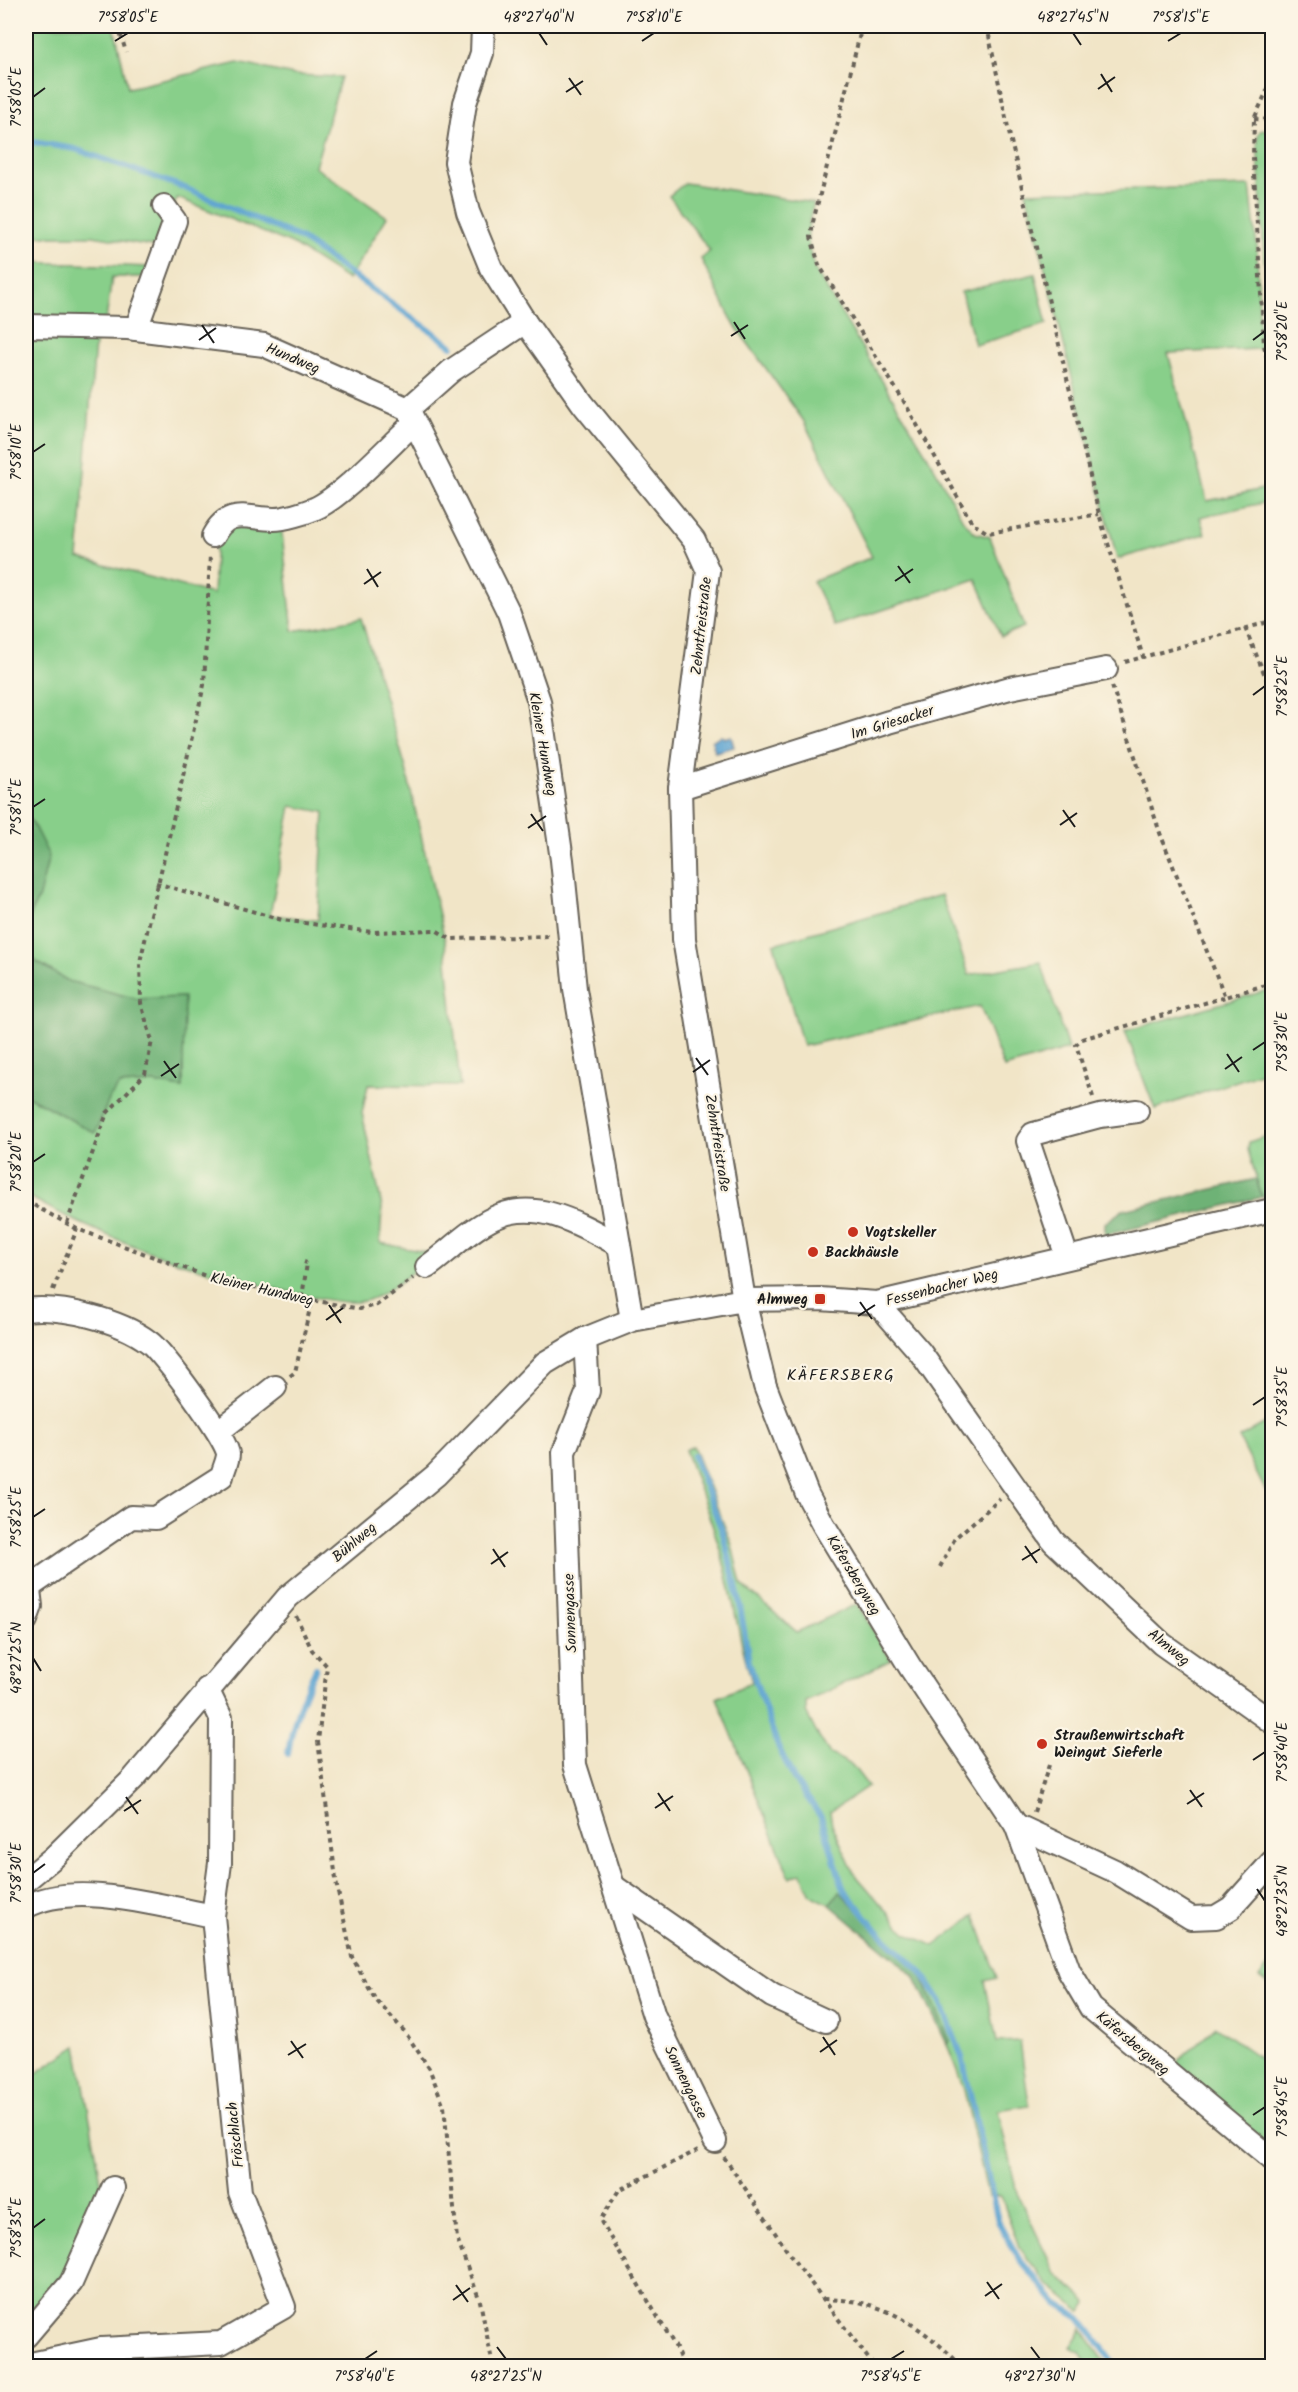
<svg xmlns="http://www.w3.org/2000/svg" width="1298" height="2392" font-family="Kalam,sans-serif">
<rect width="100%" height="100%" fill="#fcf5e5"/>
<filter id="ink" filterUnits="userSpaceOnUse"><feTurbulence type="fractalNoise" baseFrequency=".0167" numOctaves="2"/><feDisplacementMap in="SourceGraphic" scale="12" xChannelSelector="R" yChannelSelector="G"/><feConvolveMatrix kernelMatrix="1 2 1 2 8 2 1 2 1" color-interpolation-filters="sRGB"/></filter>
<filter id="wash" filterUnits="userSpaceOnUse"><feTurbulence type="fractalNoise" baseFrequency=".008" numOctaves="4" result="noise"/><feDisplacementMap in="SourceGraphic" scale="24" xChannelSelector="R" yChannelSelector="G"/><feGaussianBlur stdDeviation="1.35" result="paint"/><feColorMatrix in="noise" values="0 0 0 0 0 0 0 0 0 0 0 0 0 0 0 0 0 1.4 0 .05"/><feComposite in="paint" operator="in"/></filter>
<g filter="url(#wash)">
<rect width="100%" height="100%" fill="#f1e5c7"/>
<g fill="#88cf8a" stroke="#527653" stroke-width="1.5" fill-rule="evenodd">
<polygon points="38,26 114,26 128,88 238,63 294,75 341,77 315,167 387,217 348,280 292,244 178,198 166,218 158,247 93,236 26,236 26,32"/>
<polygon points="1272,127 1272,353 1269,337 1257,138 1260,131"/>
<path d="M685,183l129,20c-9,28 -8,39 1,67l114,188 34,62 12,13 15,4 34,90 -23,9 -25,-57 -141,47 -22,-45 59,-24 -69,-137 -69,-96 -33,-65 9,-8 -41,-55z"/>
<polygon points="1250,186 1257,247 1260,349 1168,353 1207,501 1272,487 1272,501 1200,517 1205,534 1117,559 1026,192"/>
<polygon points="26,262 150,267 147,277 112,277 106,320 26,320"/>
<polygon points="1035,274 1047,324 975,345 961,292"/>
<path d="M96,331l-18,227 135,36 3,-57 8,-13 57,1 12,106 68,-13 44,147 40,176 15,145 -92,-1 -6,28 20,94 -2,36 54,11c-19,14 -40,37 -63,45 -21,8 -50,-1 -72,-5 -95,-20 -189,-51 -273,-99v-100l69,38 15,-36 9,-12 35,-2 29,5v-91l-46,2 -69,-18 -33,-20 -9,-20v-16l13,-29 -7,-73 -6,-6v-485zM291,806l33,6 -6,108 -48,-5z"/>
<polygon points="941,895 969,975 1041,962 1068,1049 1004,1068 980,1006 803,1046 774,944"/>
<polygon points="1272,989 1272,1069 1155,1109 1125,1031"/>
<polygon points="1272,1134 1272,1140 1265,1153 1267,1168 1272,1175 1272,1196 1262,1197 1248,1150 1249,1142"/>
<polygon points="1272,1419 1272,1486 1265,1490 1239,1438"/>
<path d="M693,1446l39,99 9,39 56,48 60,-28 34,56 -85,42v10l10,20 14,22 22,11 16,21 -38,26 2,12 22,49 51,59 29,14 41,-31 22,63 -12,3 12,61 23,-1 9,64 -31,5 19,83 38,79 33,31 -6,9 -35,-28 -28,-37 -18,-51h-13l-24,-106 -17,-46 3,-3 -30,-68 -80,-81 -11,12 -18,-9 -10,-22 -11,5 -73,-180 35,-16c-13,-40 -18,-81 -29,-122 -10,-37 -25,-74 -38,-110z"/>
<polygon points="1272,1962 1272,1987 1259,1977"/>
<polygon points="1216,2027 1264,2061 1272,2049 1272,2150 1172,2067"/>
<polygon points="77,2046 103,2193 61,2279 32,2317 26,2305 26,2080"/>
<polygon points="1082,2329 1082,2330 1108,2366 1088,2366 1080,2352 1070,2347"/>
</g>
<g fill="#6eb276" stroke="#456749" stroke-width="1.5">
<polygon points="26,817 32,822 49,856 39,896 26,925"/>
<polygon points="26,941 35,961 68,981 137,999 184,997 183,1088 154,1083 119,1085 110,1097 95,1133 26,1095"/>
<polygon points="1256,1179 1262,1197 1105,1235 1105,1223 1123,1210"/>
<polygon points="840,1892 920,1973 950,2041 947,2044 914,1976 829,1904"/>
</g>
<polygon fill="#59a1d0" stroke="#3a5e76" stroke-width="1.5" points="721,735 724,738 731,736 734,747 715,752 712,741"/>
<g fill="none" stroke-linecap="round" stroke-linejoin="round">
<g stroke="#59a1d0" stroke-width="6">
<polyline points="26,141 75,149 180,186 300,238 452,346"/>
<polyline points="693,1455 723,1533 739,1599 749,1662 777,1744 794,1779 821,1817 844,1890 878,1931 922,1973 941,2002 962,2057 998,2221 1019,2259 1057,2304 1080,2318 1116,2366"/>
<path d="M288,1754c4,-31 14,-58 28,-86"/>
</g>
</g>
</g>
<g filter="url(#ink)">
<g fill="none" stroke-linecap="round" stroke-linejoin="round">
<defs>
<g id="minor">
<polyline points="483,26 482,53 465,103 456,162 468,212 491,268 525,322 583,404 694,540 708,571 680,788 684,939 744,1300 765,1386 807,1494 823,1524 910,1667 1016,1825 1069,1971 1091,2008 1272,2159"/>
<polyline points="26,326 128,328 264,345 408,409 451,371 525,322"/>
<polyline points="136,329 175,221 164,206"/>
<polyline points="408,409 509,613 539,701 562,860 575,989 632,1320"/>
<path d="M213,536c16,-30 34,-17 61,-17 11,0 30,-6 40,-10 28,-12 75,-63 99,-85"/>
<polyline points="680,788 889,722 1010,688 1106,669"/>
<polyline points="1067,1257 1028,1141 1033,1134 1100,1116 1137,1111"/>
<path d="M427,1267c21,-15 43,-38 67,-49 43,-21 87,7 125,27"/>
<polyline points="877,1303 920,1352 1053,1541 1162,1644 1272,1722"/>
<path d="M26,1310c34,-5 94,10 123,32 13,9 79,98 79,112 0,7 -5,16 -6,22l-66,42 -25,-1 -105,72"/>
<polyline points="585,1339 588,1391 564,1452 575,1765 654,2016 715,2141"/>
<polyline points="219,1431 275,1387"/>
<polyline points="26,1620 31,1606 29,1590"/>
<polyline points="1016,1825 1115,1871 1191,1918 1216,1917 1231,1908 1272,1862"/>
<polyline points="26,1880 54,1857 134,1778 288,1597 436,1475 545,1363 585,1339 632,1320 744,1300 820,1299 877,1303 1272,1210"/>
<polyline points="613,1886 772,1996 826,2021"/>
<path d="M26,1907c48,-27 134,-1 187,9"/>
<polyline points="26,2336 71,2283 113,2188"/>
<polyline points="26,2365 101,2349 221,2343 284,2307 240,2192 213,1916 220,1863 221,1718 207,1689"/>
</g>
</defs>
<use href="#minor" stroke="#676258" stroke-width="26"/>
<g stroke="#676258" stroke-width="4" stroke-dasharray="4.5 4.5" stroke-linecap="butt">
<polyline points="118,26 126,52"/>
<polyline points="862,26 813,222 811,237 819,265 906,405 972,523 988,533 1099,514"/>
<polyline points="987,26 1010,137 1099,514 1143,657 1272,621"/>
<polyline points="1272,80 1254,119 1253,157 1264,345 1272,378"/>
<polyline points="1254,119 1272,120"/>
<polyline points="1245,628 1272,692"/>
<polyline points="1125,662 1143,657"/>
<polyline points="1112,686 1160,833 1225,997 1272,983"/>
<polyline points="156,883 282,920 372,932 436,930 450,939 550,936"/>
<polyline points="1093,1097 1076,1045 1082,1039 1225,997"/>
<polyline points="26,1201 77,1229 206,1276 312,1300 360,1309 377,1305 413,1278"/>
<polyline points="67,1223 107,1113 145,1074 152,1041 141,1003 140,962 204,685 210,554"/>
<polyline points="53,1290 77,1229"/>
<polyline points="302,1298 307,1263 304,1262"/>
<polyline points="290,1376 295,1372 312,1300"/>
<polyline points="940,1567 955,1538 1000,1499"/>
<polyline points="296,1616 312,1650 327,1666 318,1741 337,1887 352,1957 375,1999 405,2032 429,2068 444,2106 457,2239 480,2301 493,2366"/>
<polyline points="1034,1812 1049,1765"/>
<polyline points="724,2157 792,2258 874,2366"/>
<path d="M824,2299c14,1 29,1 42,5 36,9 70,35 95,62"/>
<polyline points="683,2366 675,2346 600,2220 619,2190 698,2150"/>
</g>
<use href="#minor" stroke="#fff" stroke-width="22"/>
</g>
</g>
<path fill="none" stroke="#1c1c1c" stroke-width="2" d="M539,33l8,12M1073,33l8,12M115,41l13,-8M642,41l12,-8M1168,41l13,-8M1101,74l11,18M569,78l12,17M1098,89l17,-12M566,92l17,-11M33,97l12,-9M734,322l11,17M202,325l12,18M731,336l17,-11M199,340l17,-12M1253,340l12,-9M33,452l12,-8M898,566l12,17M367,569l11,18M895,581l18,-12M364,584l17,-12M1253,695l12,-9M33,807l12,-8M1063,810l12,17M531,814l12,17M1060,825l17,-12M528,828l18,-12M1253,1050l12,-8M1227,1054l12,18M696,1058l12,17M164,1061l12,17M1225,1069l17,-12M693,1072l17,-12M161,1076l18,-12M33,1162l12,-8M860,1302l12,17M329,1305l12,18M858,1316l17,-11M326,1320l17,-12M1253,1405l12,-8M33,1517l12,-8M1025,1546l12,17M493,1549l12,18M1022,1560l18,-11M491,1564l17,-12M33,1658l8,13M1253,1760l12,-8M1190,1790l12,17M658,1793l12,18M126,1797l12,17M1187,1804l17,-11M655,1808l18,-12M124,1811l17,-11M33,1873l12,-9M1257,1889l8,12M823,2037l12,18M291,2041l12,17M820,2052l17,-12M288,2055l18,-11M1253,2115l12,-8M33,2228l12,-9M987,2282l12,17M456,2285l12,17M985,2296l17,-12M453,2300l17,-12M497,2347l9,12M1031,2347l9,12M365,2359l12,-8M891,2359l13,-8"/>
<g fill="#c8321e" stroke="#fcf5e5" stroke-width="2">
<circle cx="853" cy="1232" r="6"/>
<circle cx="813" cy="1252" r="6"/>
<rect x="814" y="1293" width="12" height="12" rx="3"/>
<circle cx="1042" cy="1744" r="6"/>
</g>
<g text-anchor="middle" stroke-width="4.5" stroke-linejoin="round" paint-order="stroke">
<g font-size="15" fill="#1c1c1c" stroke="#fcf5e5">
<text transform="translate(293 358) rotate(23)" y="5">Hundweg</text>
<text transform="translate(701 626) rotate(-84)" y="5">Zehntfreistraße</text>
<text transform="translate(892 722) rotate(-17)" y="5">Im Griesacker</text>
<text transform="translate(543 744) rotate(80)" y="5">Kleiner Hundweg</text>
<text transform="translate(718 1143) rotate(81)" y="5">Zehntfreistraße</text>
<text transform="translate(942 1287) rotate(-14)" y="5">Fessenbacher Weg</text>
<text transform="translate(262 1289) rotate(13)" y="5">Kleiner Hundweg</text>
<text transform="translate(354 1542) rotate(-40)" y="5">Bühlweg</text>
<text transform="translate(854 1575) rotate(59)" y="5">Käfersbergweg</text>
<text transform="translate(570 1613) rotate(-92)" y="5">Sonnengasse</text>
<text transform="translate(1169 1647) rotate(39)" y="5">Almweg</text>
<text transform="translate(1133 2043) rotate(40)" y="5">Käfersbergweg</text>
<text transform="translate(686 2082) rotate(64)" y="5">Sonnengasse</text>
<text transform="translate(235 2135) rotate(-96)" y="5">Fröschlach</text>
</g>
<g font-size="15" font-weight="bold" fill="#1c1c1c" stroke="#fcf5e5" text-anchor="start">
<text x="865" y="1237">Vogtskeller</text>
<text x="825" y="1257">Backhäusle</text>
<text x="808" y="1304" text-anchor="end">Almweg</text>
<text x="1054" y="1740">Straußenwirtschaft<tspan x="1054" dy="17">Weingut Sieferle</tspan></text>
</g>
<g font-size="16" letter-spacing="1.5" fill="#1c1c1c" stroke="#fcf5e5">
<text x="841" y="1380">KÄFERSBERG</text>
</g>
</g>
<rect width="1298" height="2392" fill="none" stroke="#fcf5e5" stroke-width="66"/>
<rect x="33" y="33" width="1232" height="2326" fill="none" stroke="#1c1c1c" stroke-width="2"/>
<g font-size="15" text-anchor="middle" fill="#1c1c1c">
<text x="128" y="22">7°58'05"E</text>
<text x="539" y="22">48°27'40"N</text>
<text x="654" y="22">7°58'10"E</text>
<text x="1073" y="22">48°27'45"N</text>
<text x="1181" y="22">7°58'15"E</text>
<text transform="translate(16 97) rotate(-90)" y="5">7°58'05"E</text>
<text transform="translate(1282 331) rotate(-90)" y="5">7°58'20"E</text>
<text transform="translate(16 452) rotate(-90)" y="5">7°58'10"E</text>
<text transform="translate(1282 686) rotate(-90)" y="5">7°58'25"E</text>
<text transform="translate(16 807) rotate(-90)" y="5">7°58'15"E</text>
<text transform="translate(1282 1042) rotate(-90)" y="5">7°58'30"E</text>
<text transform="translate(16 1162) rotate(-90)" y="5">7°58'20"E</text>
<text transform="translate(1282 1397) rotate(-90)" y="5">7°58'35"E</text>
<text transform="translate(16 1517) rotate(-90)" y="5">7°58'25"E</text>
<text transform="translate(16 1658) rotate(-90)" y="5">48°27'25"N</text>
<text transform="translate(1282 1752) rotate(-90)" y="5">7°58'40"E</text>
<text transform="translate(16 1873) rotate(-90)" y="5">7°58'30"E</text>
<text transform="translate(1282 1901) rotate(-90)" y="5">48°27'35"N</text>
<text transform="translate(1282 2107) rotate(-90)" y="5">7°58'45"E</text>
<text transform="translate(16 2228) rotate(-90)" y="5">7°58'35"E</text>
<text x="365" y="2381">7°58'40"E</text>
<text x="506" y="2381">48°27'25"N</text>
<text x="891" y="2381">7°58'45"E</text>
<text x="1040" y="2381">48°27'30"N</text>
</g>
</svg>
